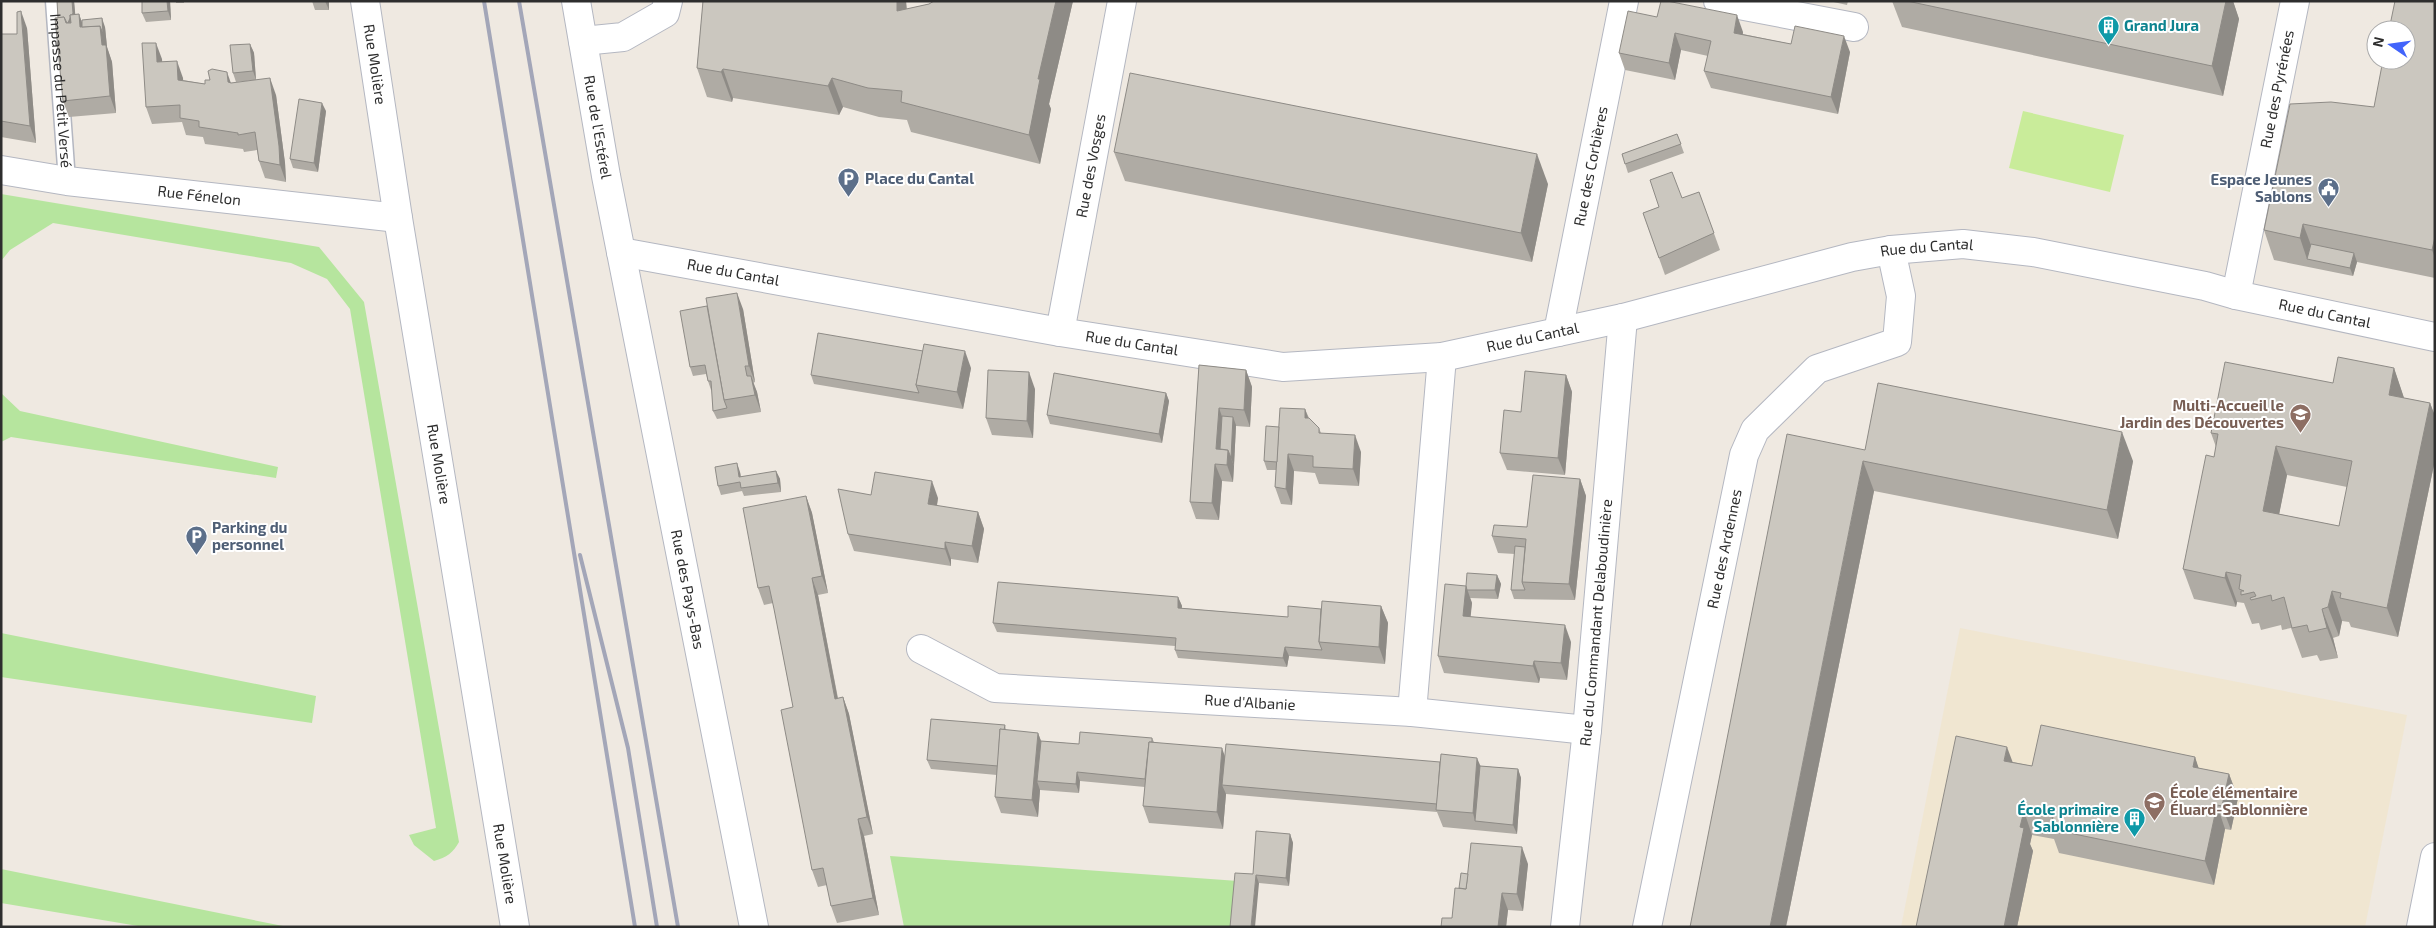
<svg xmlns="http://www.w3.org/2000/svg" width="2436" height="928" font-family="'Exo 2',sans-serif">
<rect width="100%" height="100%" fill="#efe9e1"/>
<polygon fill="#f0e6d1" points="1960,628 2407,715 2365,927 1901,927"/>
<g fill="#b6e59e">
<path d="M1,194l318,53 45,55 95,540c-6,11 -12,15 -25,19l-20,-16 -5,-10 27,-7 -86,-519 -23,-30 -36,-16 -238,-40 -43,27 -9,11z"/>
<polygon points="1,393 20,411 278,467 276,478 11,437 1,442"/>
<polygon points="1,633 316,696 312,723 1,677"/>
<polygon points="890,856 1238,881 1234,927 904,927"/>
<polygon points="1,869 288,927 144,927 1,903"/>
</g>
<polygon fill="#c9ec9a" points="2023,111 2124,135 2110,192 2009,168"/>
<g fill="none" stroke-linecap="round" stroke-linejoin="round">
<defs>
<g id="service">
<path id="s1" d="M54,1l13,180"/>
</g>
<g id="minor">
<path id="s2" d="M365,1l33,217 117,709"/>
<path id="s3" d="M576,1l30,175 148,751"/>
<polyline points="1718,1 1854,27"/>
<polyline points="583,41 623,37 665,13 668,1"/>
<path id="s4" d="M1,170l66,11 331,37"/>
<path id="s5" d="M621,252l439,80 223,35 159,-10 181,-39 229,-61 39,-7 72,-6 70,8 172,34 31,9 199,42"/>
<path id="s6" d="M2236,295l59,-294"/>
<path id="s7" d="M1060,332l62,-331"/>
<path id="s8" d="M1558,332l66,-331"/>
<path id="s9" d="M921,649l74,39 417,24 175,18"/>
<polyline points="1412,712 1442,357"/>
<path id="s10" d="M1565,927l22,-197 36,-412"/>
<path id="s11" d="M1647,927l97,-472 11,-25 62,-61 80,-27 4,-46 -10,-46"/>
<polyline points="2421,927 2435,857"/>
</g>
</defs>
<use href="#service" stroke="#b4b7c1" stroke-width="19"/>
<use href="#minor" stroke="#b4b7c1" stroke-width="30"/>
<use href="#service" stroke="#fff" stroke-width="16"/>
<use href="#minor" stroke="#fff" stroke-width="28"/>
<g stroke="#a3a6b8" stroke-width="4">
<polyline points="484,1 635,927"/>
<polyline points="519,1 678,927"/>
<polyline points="580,555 628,748 657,927"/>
</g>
</g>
<g fill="#afaba4" fill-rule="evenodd">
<polygon points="57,1 74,1 75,14 79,14 82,23 105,27 107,47 112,62 116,113 69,117 63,101"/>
<polygon points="142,1 170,1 171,20 146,22 142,13"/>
<rect x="176" y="1" width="8" height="2"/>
<polygon points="312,1 329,1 329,10 315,10"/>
<polygon points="703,1 906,1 907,9 929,4 934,1 1073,1 1049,104 1051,109 1040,164 911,132 907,120 879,117 843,107 839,115 733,98 732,102 707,97 697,68"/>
<polygon points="1829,1 1848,1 1847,5"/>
<polygon points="1892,1 2233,1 2239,19 2223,96 1902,27"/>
<polygon points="2435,1 2435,278 2357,262 2353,276 2274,260 2264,230 2374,107"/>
<polygon points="1657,17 1743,32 1743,34 1791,44 1850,52 1838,114 1711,88 1704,71 1708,56 1681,50 1675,80 1625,70 1619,53"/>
<polygon points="27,28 36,143 1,137 1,34 17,34"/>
<polygon points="250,44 254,53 256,80 236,82 233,73"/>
<polygon points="162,59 162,62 183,78 183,80 205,84 231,83 276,95 285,163 286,182 265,178 259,161 257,150 244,152 243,149 205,144 203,137 186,135 182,122 152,124 146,107"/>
<polygon points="326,111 318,172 293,168 290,159"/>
<polygon points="1677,134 1684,153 1628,173 1622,154"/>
<polygon points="1114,152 1548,184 1532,262 1125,181"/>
<polygon points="1699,192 1720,250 1665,275 1643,213"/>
<polygon points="743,309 755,382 753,383 757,392 761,412 717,419 713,411 712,390 711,390 708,381 706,374 693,376 690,367"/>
<polygon points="1199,365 1246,370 1252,387 1250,427 1236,426 1233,482 1222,481 1219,520 1196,519 1190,502"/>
<polygon points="971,368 963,409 814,384 811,375"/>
<path d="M2394,368l10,30 26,5 5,13v44l-37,177 -47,-10 -2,-5 -7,-1 -3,15 -6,2 5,20 -18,3 -3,-6 -15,3 -11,-30 -9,2 -1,-5 -20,5 -2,-7 -7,1 -8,-21 -7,-1 -1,5 -42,-8 -11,-30 31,-112 2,-10 -5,-14 122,-50zM2287,475l60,12 -8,39 -60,-12z"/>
<polygon points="1566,375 1572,392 1565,475 1507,470 1500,453 1521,412"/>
<polygon points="1035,389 1033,438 992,435 986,418"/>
<polygon points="1166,393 1169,401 1162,443 1050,424 1047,415"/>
<polygon points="1305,409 1309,418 1319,428 1321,433 1361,452 1359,486 1319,484 1315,473 1294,471 1292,505 1281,504 1275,487 1276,470 1267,470 1264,461 1279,427"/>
<polygon points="1865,450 2133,461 2118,539 1874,491 1786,927"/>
<polygon points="776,471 780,479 781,492 744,496 742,491 721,495 718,486 740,472 741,477"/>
<polygon points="1580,479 1586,496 1575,600 1514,599 1511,590 1515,554 1498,553 1492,536 1527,527"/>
<polygon points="871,495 938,498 937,506 978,512 984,529 978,563 951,559 951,566 854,551 848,534"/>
<polygon points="806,496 812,513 828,593 818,595 838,698 843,697 849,714 873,834 864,836 879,915 837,923 831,906 827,885 818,887 812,870 793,707 773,603 764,605 758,588"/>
<polygon points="1497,575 1501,584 1498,599 1470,598 1472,603 1470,617 1571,642 1567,680 1540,678 1539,683 1444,673 1438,656 1466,586"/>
<polygon points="1178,597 1182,606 1181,608 1288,617 1322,609 1381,606 1388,623 1385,664 1289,656 1287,667 1178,658 1175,650 1175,646 997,632 993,623"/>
<polygon points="1005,725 1006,730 1038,733 1041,741 1079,744 1152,738 1154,742 1225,757 1480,766 1518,769 1521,778 1517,834 1443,827 1437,812 1226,794 1223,829 1149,823 1143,806 1145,787 1080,781 1079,793 1040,790 1038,817 1001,813 995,797 997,775 931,769 927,760"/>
<polygon points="2195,757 2198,768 2229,774 2238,798 2231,830 2225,829 2214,885 2059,853 2054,839 2032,835 2030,844 2033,851 2017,927 2013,762 2032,766"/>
<polygon points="1290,834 1293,843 1289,886 1259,883 1253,874"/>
<polygon points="1528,864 1523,911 1508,910 1506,927 1441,927 1452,918 1468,874"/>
</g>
<g fill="#8e8b86">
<polygon points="72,1 74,1 76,22 66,23 64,17"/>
<polygon points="167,1 170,1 171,20 168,11"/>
<polygon points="325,1 329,1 329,10"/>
<polygon points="897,1 906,1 908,40 897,11"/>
<polygon points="1056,1 1073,1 1049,104 1051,109 1040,164 1029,135 1038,79"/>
<polygon points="2226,1 2233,1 2239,19 2223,96 2212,66"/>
<polygon points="21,11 27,28 36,143 30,126"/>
<polygon points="79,14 85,31 80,27"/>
<polygon points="1737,15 1743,32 1740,50 1734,33"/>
<polygon points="102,18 105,27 107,47 112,62 116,113 110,96 102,45 100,26"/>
<polygon points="1675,33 1681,50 1675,80 1669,63"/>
<polygon points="1844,36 1850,52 1838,114 1831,97"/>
<polygon points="156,43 162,59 163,79 157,62"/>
<polygon points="250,44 254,53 256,80 253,71"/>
<polygon points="177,61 183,78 184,96 178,80"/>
<polygon points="723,69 733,98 732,102 721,72"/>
<polygon points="227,72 233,89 228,82"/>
<polygon points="270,78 276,95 285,163 286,182 280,165"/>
<polygon points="832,78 843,107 839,115 828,86"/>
<polygon points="322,103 326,111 318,172 314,163"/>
<polygon points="1537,154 1548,184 1532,262 1521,233"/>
<polygon points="2303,224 2314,253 2307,259 2300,238"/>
<polygon points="2435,237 2435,258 2432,250"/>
<polygon points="2354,253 2357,262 2353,276 2350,268"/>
<polygon points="737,293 743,309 755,382 749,366"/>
<polygon points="965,351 971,368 963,409 957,392"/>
<polygon points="2394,368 2404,398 2389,395"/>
<polygon points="1246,370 1252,387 1250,427 1244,410"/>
<polygon points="1029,372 1035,389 1033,438 1027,421"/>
<polygon points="1566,375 1572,392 1565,475 1558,458"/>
<polygon points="751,376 757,392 761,412 755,395"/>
<polygon points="1166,393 1169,401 1162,443 1159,434"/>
<polygon points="2430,403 2435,416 2435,460 2398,637 2387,608"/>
<polygon points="1219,408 1225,425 1223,457 1216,449"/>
<polygon points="1305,409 1311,426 1305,418"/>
<polygon points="1233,417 1236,425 1234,466 1231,458"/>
<polygon points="2122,432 2133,461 2118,539 2107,510"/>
<polygon points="1355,435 1361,452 1359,486 1353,469"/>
<polygon points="2276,446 2287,475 2274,540 2263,511"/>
<polygon points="1228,450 1234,466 1233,482 1227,465"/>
<polygon points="1288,454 1294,471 1292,505 1286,489"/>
<polygon points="1863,461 1874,491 1786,927 1770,927"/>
<polygon points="737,463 740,472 742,486 739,477"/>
<polygon points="1215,464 1222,481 1219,520 1212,503"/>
<polygon points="776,471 780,479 781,492 778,483"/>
<polygon points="1580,479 1586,496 1575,600 1569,584"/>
<polygon points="932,481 938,498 934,521 928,504"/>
<polygon points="806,496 812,513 828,593 822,576"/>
<polygon points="978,512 984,529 978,563 972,546"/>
<polygon points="945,542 951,559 951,566 945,549"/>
<polygon points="2226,572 2237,602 2236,607 2225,578"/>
<polygon points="1497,575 1501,584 1498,599 1495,590"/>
<polygon points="812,578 818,595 841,716 835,699"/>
<polygon points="1466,586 1472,603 1469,633 1463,616"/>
<polygon points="2332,591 2342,621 2339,636 2328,607"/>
<polygon points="1178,597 1182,606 1181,617 1178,608"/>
<polygon points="1381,606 1388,623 1385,664 1379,647"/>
<polygon points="2322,609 2333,638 2338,658 2327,628"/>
<polygon points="1565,625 1571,642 1567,680 1561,663"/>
<polygon points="1285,647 1289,656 1287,667 1283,658"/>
<polygon points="1534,661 1540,678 1539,683 1533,666"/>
<polygon points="843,697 849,714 873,834 867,817"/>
<polygon points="1038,733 1044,749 1037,781 1040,790 1038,817 1032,800"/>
<polygon points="2007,747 2016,771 2004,761"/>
<polygon points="1222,748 1228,765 1222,785 1226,794 1223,829 1217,812"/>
<polygon points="2195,757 2203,781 2193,767"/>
<polygon points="1477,758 1484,774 1475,821 1473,813"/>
<polygon points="1518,769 1521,778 1517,834 1513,825"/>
<polygon points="1077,772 1080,781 1079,793 1076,784"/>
<polygon points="2229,774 2238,798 2231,830 2222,806"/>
<polygon points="2217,805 2225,829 2214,885 2205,861"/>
<polygon points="2024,811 2032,835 2030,844 2033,851 2017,927 2004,927 2020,827"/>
<polygon points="858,819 864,836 879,915 873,898"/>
<polygon points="1290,834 1293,843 1289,886 1286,878"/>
<polygon points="1522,847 1528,864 1523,911 1517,894"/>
<polygon points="1256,875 1259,883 1255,927 1251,927"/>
<polygon points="1502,893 1508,910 1506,927 1498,927"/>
</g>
<g fill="#cbc7bf" stroke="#8e8b86" fill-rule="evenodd">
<polygon points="57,1 72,1 73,13 72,15 70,15 70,18 68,23 67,23 64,17 58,18"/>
<polygon points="142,1 167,1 168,11 142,13"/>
<polygon points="703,1 897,1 897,11 929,4 934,1 1056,1 1038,79 1040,79 1029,135 901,102 902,91 868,88 832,78 828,86 723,69 721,72 697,68"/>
<polygon points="1661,1 1667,1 1737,15 1734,33 1791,44 1795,26 1844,36 1831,97 1704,71 1711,41 1675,33 1669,63 1619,53 1628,11 1657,17"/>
<polygon points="1907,1 2226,1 2212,66"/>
<polygon points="2395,1 2435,1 2435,237 2432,250 2303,224 2300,238 2264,230 2290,104 2331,102 2374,107 2383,60 2406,60 2406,30 2389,30"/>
<polygon points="21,11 30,126 1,121 1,34 17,34 17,12"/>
<polygon points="79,14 80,27 100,26 102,45 106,45 110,96 63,101 55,18 64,17 66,23 71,23 70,15"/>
<polygon points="102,18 103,34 100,26 82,27 82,20"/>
<polygon points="142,43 156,43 157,62 177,61 178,80 205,84 205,80 210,80 208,71 212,69 227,72 228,82 231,83 270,78 279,146 280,165 259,161 255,132 238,135 238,133 199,127 199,121 180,118 180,105 146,107"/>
<polygon points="250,44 253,71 233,73 230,45"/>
<polygon points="1130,73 1537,154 1521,233 1114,152"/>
<polygon points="299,99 322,103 314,163 290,159"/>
<polygon points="1677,134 1681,144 1625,164 1622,154"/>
<polygon points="1672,172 1682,198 1699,192 1714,233 1659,258 1643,213 1659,207 1650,180"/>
<polygon points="2311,244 2354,253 2350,268 2307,259"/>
<polygon points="737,293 749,366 745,366 747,376 751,376 755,395 724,400 706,298"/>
<polygon points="707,306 724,400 727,408 713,411 711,381 708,381 705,365 690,367 680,311"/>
<polygon points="818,333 923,351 916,385 919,393 811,375"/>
<polygon points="924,344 965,351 957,392 916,385"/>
<path d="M2338,357l56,11 -5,27 41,8 -43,205 -47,-10 1,-5 -9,-2 -4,16 -6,2 5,19 -18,4 -2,-7 -15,3 -8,-31 -12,4 -1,-6 -20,5 -1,-2 6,-2 -2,-4 -13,3v-4h3l-5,-2 2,-14 -15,-3 -1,6 -42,-9 23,-114 8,2 4,-23 -7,-1 14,-71 108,21zM2276,446l76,15 -13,65 -76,-15z"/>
<polygon points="1199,365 1246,370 1244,410 1219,408 1216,449 1228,450 1227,465 1215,464 1212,503 1190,502"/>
<polygon points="988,370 1029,372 1027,421 986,418"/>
<polygon points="1525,371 1566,375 1558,458 1500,453 1504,410 1521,412"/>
<polygon points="1054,373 1166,393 1159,434 1047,415"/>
<polygon points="1878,383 2122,432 2107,510 1863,461 1770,927 1690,927 1787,434 1865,450"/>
<polygon points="1280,408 1305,409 1305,418 1309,418 1319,428 1319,433 1355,435 1353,469 1313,467 1313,456 1288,454 1286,489 1275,487"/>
<polygon points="1222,416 1233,417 1231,458 1228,450 1220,449"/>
<polygon points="1266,426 1279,427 1277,462 1264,461"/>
<polygon points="737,463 739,477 776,471 778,483 741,488 740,482 718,486 715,467"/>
<polygon points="875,472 932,481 928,504 978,512 972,546 945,542 945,549 848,534 838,489 871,495"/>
<polygon points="1533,475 1580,479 1569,584 1522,582 1526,539 1492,536 1494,525 1527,527"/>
<polygon points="806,496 822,576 812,578 835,699 843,697 867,817 858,819 873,898 831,906 823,868 812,870 781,710 793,707 774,609 769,586 758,588 743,508"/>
<polygon points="1515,546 1525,547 1522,582 1525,590 1511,590"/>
<polygon points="1467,573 1497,575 1495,590 1467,590 1466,586"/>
<polygon points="998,582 1178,597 1178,608 1288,617 1288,606 1321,609 1319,642 1322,650 1285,647 1283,658 1175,650 1176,638 993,623"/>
<polygon points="1445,584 1466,586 1463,616 1565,625 1561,663 1534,661 1533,666 1438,656"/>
<polygon points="1322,601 1381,606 1379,647 1319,642"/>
<polygon points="931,719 1005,725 1004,730 1000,729 998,766 927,760"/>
<polygon points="2041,725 2195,757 2193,767 2229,774 2222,806 2217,805 2205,861 2050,829 2053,817 2024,811 2020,827 2024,828 2004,927 1916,927 1956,736 2007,747 2004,761 2032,766"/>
<polygon points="1000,729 1038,733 1032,800 995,797"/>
<polygon points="1080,732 1152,738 1152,742 1149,742 1145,779 1077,772 1076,784 1037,781 1041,741 1079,744"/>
<polygon points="1149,742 1222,748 1217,812 1143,806"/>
<polygon points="1226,744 1440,762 1437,804 1222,785"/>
<polygon points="1441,754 1477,758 1473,813 1436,810"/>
<polygon points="1480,766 1518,769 1513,825 1475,821"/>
<polygon points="1256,831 1290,834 1286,878 1256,875 1251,927 1230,927 1235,873 1253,874"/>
<polygon points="1471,843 1522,847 1517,894 1502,893 1498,927 1441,927 1442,918 1452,918 1455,888 1466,889"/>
<polygon points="1461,873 1468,874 1466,889 1459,888"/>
</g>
<defs>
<symbol id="building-pin" viewBox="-11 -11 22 30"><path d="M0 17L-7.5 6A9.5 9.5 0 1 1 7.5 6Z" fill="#0f9aa8" stroke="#fff"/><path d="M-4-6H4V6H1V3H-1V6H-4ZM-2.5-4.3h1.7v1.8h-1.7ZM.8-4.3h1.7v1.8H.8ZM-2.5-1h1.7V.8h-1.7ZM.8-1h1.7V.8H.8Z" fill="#fff"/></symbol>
<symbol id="parking-pin" viewBox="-11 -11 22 30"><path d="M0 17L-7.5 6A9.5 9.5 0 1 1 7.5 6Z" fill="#5c6f8a" stroke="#fff"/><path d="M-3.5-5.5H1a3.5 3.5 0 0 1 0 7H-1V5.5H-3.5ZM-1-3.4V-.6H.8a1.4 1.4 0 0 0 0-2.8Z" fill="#fff"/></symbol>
<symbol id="civic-pin" viewBox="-11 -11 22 30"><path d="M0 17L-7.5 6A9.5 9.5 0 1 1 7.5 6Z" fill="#5c6f8a" stroke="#fff"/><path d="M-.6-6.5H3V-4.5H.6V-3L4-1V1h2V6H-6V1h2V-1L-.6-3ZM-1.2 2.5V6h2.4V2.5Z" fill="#fff"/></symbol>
<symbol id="school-pin" viewBox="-11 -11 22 30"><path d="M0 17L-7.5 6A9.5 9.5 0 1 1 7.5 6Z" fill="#8d6e63" stroke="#fff"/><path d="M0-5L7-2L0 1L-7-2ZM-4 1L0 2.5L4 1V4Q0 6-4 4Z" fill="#fff"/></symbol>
</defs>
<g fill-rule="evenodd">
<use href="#building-pin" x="2096" y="14" width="25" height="34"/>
<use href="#parking-pin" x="836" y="166" width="25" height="34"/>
<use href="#civic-pin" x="2316" y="176" width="25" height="34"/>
<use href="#school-pin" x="2288" y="402" width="25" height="34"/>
<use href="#parking-pin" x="184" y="524" width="25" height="34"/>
<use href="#school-pin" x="2142" y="790" width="25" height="34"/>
<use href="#building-pin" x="2122" y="806" width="25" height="34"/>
</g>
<g text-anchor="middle" stroke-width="4" stroke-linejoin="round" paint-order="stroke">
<g font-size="15" font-weight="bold" fill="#0d838f" stroke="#fff" text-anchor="start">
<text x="2124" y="31">Grand Jura</text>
<text x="2119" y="815" text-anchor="end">École primaire<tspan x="2119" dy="17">Sablonnière</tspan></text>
</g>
<g font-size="15" fill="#2e2e2e" stroke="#fff">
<text dy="5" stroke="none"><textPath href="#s2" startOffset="64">Rue Molière</textPath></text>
<text dy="5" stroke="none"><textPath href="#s6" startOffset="210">Rue des Pyrénées</textPath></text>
<text dy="5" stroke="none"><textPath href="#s1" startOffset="90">Impasse du Petit Versé</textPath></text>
<text dy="5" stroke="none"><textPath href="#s3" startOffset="128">Rue de l'Estérel</textPath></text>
<text dy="5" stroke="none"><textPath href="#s7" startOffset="169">Rue des Vosges</textPath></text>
<text dy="5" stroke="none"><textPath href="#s8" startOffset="169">Rue des Corbières</textPath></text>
<text dy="5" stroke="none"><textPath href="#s4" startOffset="200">Rue Fénelon</textPath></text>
<text dy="5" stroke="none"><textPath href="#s5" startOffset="1329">Rue du Cantal</textPath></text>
<text dy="5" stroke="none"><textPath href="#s5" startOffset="114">Rue du Cantal</textPath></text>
<text dy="5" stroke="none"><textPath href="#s5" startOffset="1734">Rue du Cantal</textPath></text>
<text dy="5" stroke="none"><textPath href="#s5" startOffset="924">Rue du Cantal</textPath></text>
<text dy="5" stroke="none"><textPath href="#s5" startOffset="519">Rue du Cantal</textPath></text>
<text dy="5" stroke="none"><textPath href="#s2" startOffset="469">Rue Molière</textPath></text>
<text dy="5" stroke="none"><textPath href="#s11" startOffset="386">Rue des Ardennes</textPath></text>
<text dy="5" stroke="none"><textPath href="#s3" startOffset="599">Rue des Pays-Bas</textPath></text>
<text dy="5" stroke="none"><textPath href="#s10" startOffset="306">Rue du Commandant Delaboudinière</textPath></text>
<text dy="5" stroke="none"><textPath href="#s9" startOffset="339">Rue d'Albanie</textPath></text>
<text dy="5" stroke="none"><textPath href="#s2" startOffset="874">Rue Molière</textPath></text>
</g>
<g font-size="15" font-weight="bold" fill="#4e5e75" stroke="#fff" text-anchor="start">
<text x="865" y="184">Place du Cantal</text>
<text x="2312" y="185" text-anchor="end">Espace Jeunes<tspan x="2312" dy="17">Sablons</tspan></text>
<text x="212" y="533">Parking du<tspan x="212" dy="17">personnel</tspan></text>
</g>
<g font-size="15" font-weight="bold" fill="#785e54" stroke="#fff" text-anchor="end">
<text x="2284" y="411">Multi-Accueil le<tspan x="2284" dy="17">Jardin des Découvertes</tspan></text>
<text x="2170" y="798" text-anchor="start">École élémentaire<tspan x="2170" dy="17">Éluard-Sablonnière</tspan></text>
</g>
</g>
<rect width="2436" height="928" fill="none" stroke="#2e2e2e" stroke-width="5"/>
<g transform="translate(2391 45) rotate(283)"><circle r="24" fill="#ffffff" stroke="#ababab"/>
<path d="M0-4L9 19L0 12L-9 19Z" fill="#4264fb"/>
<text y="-8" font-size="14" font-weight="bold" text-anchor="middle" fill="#2e2e2e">N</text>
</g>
</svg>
